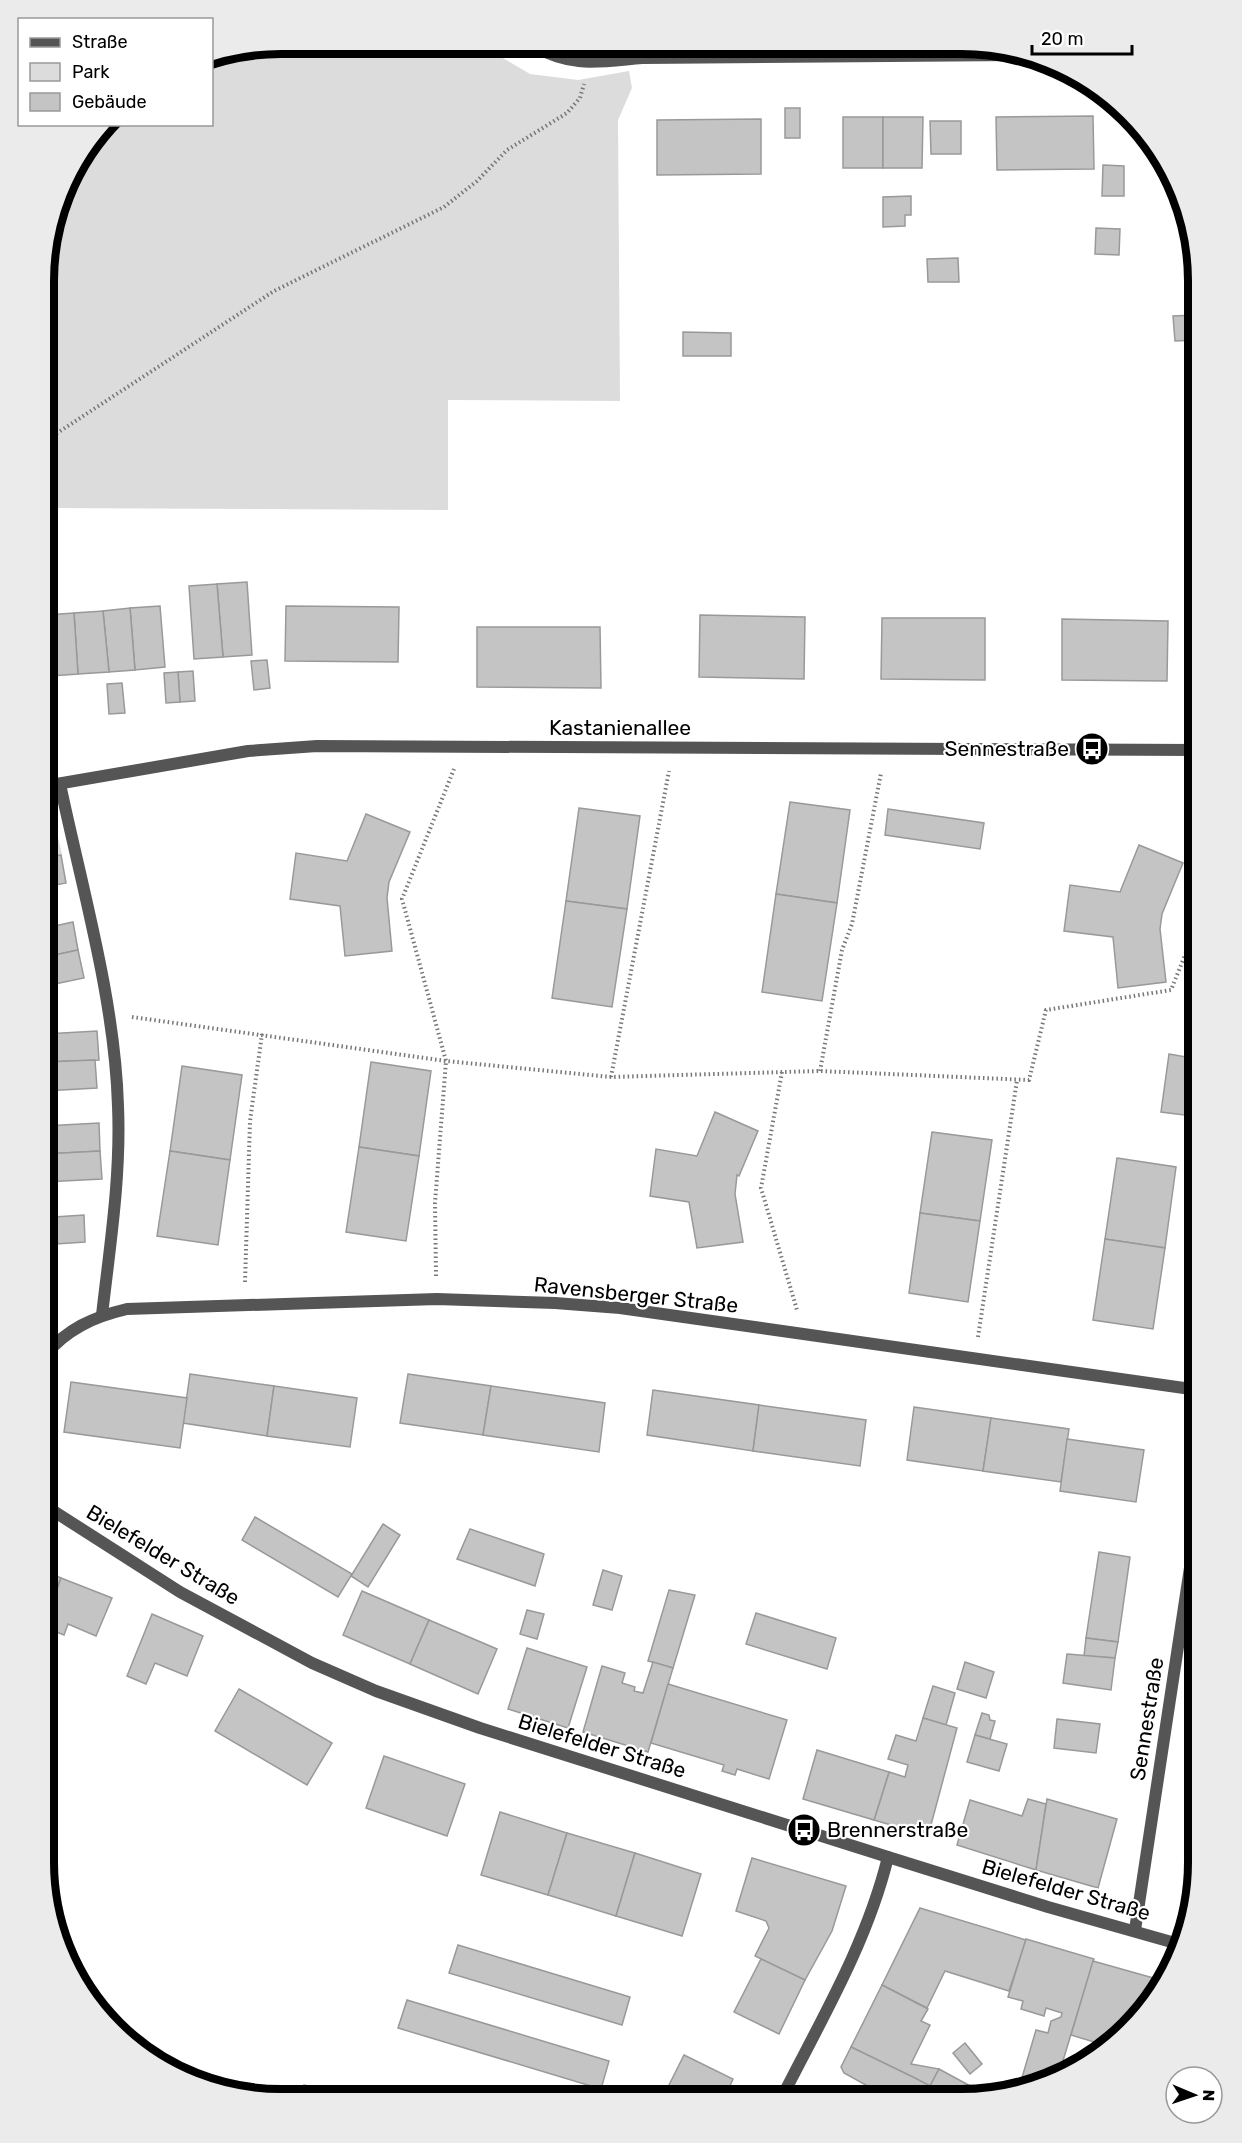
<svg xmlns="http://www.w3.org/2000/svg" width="1242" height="2143" font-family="Rubik,sans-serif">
<rect width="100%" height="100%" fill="#fff"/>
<g fill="#dcdcdc">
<polygon points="281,44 481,45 530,74 578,80 629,71 632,88 618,120 620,401 448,400 448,510 45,508 45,250 68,176 107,125 212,124 212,57"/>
<polygon points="55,825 62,854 45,858 45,827"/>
</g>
<g fill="#c4c4c4" stroke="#999" stroke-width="1.5">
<rect x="785" y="108" width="15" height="30"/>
<polygon points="1093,116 1094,169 997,170 996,117"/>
<rect x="843" y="117" width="40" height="51"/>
<polygon points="883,117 923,117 922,168 883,168"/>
<polygon points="761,119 761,174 657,175 657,120"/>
<polygon points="930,121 961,121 961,154 931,154"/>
<polygon points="1103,165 1124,166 1124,196 1102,196"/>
<polygon points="911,196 911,215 905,215 905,226 883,227 883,197"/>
<polygon points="1096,228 1120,229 1119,255 1095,254"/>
<polygon points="958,258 959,282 928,282 927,259"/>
<polygon points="1196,315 1197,340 1175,341 1173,316"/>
<polygon points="683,332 731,333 731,356 683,356"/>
<polygon points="247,582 252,655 223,657 217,584"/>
<polygon points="217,584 223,657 194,659 189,586"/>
<polygon points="160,606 165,667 135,670 130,608"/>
<polygon points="286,606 399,607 398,662 285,661"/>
<polygon points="130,608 135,670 109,672 103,611"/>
<polygon points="103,611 109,672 78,674 74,613"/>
<polygon points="74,613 78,674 51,676 46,615"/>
<polygon points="700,615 805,617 804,679 699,677"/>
<polygon points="882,618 985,618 985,680 881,679"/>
<polygon points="1062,619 1168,621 1167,681 1062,680"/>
<polygon points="477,627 600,627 601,688 477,687"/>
<polygon points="267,660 270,688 254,690 251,661"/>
<polygon points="193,671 195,701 180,702 178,672"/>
<polygon points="178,672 180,702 166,703 164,673"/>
<polygon points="122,683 125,713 109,714 107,684"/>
<polygon points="50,693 56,722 45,724 45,694"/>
<polygon points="790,802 850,810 837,903 776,894"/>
<polygon points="579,808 640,816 627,909 566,901"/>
<polygon points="888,809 984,823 980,849 885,835"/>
<polygon points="366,814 410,832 389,882 387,898 392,951 345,956 340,906 290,899 296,853 347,861"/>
<polygon points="1139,845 1183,863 1162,914 1160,929 1166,982 1118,988 1113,937 1064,931 1070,885 1120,892"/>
<polygon points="61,855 66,883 45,887 45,858"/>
<polygon points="776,894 837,903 822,1001 762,992"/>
<polygon points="566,901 627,909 612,1007 552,998"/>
<polygon points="73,922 78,950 45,957 45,928"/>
<polygon points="78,950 84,978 45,986 45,957"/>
<polygon points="97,1031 99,1060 44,1062 45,1034"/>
<polygon points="1169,1054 1198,1059 1192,1116 1161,1112"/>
<polygon points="95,1060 97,1088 44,1091 44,1062"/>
<polygon points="371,1062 431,1071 419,1156 359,1147"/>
<polygon points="182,1066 242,1075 230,1160 170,1151"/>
<polygon points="715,1112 758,1131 739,1176 737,1175 735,1194 743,1242 697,1248 689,1202 650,1196 656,1149 697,1156"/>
<polygon points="99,1123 100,1151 44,1154 44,1126"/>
<polygon points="932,1132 992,1140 980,1221 920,1213"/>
<polygon points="359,1147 419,1156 406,1241 346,1232"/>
<polygon points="100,1151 102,1179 44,1182 44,1154"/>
<polygon points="170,1151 230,1160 218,1245 157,1236"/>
<polygon points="1117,1158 1176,1167 1165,1248 1105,1239"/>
<polygon points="920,1213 980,1221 968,1302 909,1293"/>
<polygon points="84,1215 85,1242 56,1244 54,1217"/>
<polygon points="1105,1239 1165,1248 1153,1329 1093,1320"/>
<polygon points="190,1374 274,1386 267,1436 183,1423"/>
<polygon points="408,1374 491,1386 483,1435 400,1423"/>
<polygon points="71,1382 187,1398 180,1448 64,1432"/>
<polygon points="274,1386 357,1398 350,1447 267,1436"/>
<polygon points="491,1386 605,1403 599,1452 483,1435"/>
<polygon points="653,1390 759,1405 753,1451 647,1435"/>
<polygon points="759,1405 866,1420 860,1466 753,1451"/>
<polygon points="914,1407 991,1418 983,1471 907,1460"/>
<polygon points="991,1418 1069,1429 1061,1482 983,1471"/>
<polygon points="1067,1439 1144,1450 1136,1502 1060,1491"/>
<polygon points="255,1517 352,1574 338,1597 242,1540"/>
<polygon points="383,1524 400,1535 368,1587 351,1576"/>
<polygon points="470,1529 544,1554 535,1586 457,1559"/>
<polygon points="1099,1552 1130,1557 1118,1642 1086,1638"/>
<polygon points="603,1570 622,1576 612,1610 593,1605"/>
<polygon points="47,1572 61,1578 50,1607 44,1605 44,1582"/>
<polygon points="61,1578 112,1598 96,1636 68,1624 64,1635 44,1627"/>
<polygon points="669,1590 695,1595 673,1668 648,1661"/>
<polygon points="362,1591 429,1620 410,1664 343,1635"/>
<polygon points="527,1610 544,1614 537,1639 520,1634"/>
<polygon points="756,1613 836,1638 827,1669 746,1644"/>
<polygon points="152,1614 203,1636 187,1676 155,1663 146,1684 127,1676"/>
<polygon points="429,1620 497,1649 478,1694 410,1664"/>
<polygon points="1086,1638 1118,1642 1115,1658 1084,1656"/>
<polygon points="527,1648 587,1667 568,1728 508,1709"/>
<polygon points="1067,1654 1115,1658 1111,1690 1063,1683"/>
<polygon points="653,1662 673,1668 648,1752 583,1732 602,1666 625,1673 622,1683 635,1687 634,1691 643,1693"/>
<polygon points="965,1662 994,1672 986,1698 957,1689"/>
<polygon points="668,1684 787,1720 769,1779 737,1769 735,1775 722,1771 724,1765 651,1743"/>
<polygon points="933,1686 955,1693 946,1725 923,1718"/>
<polygon points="239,1689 332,1743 307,1785 215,1731"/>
<polygon points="982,1713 989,1715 990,1720 995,1721 990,1739 975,1735"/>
<polygon points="923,1718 957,1728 928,1836 874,1820 889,1772 905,1777 908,1765 888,1759 896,1735 916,1741"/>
<polygon points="1057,1719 1100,1724 1096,1753 1054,1748"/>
<polygon points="975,1735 1007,1744 999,1771 967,1762"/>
<polygon points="817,1750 889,1772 874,1820 803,1799"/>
<polygon points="384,1756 465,1784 447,1836 366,1808"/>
<polygon points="1028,1799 1046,1804 1036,1870 957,1845 970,1800 1022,1816"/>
<polygon points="1047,1799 1117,1819 1098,1888 1036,1870"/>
<polygon points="500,1812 567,1833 548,1895 481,1875"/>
<polygon points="567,1833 635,1853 616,1916 548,1895"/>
<polygon points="635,1853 701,1874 682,1936 616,1916"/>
<polygon points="752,1858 846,1886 832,1931 805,1980 755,1956 769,1928 766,1921 736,1911"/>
<polygon points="920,1908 1026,1940 1009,1991 945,1971 927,2008 882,1985"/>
<polygon points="1026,1939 1094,1959 1058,2077 1038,2087 1021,2081 1036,2030 1048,2033 1051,2021 1061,2017 1062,2013 1046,2008 1044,2016 1021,2009 1023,2001 1008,1997"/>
<polygon points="458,1945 630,1997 622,2025 449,1973"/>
<polygon points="761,1959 805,1980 779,2034 734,2012"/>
<polygon points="1093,1961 1164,1981 1149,2007 1107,2046 1071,2035"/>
<polygon points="882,1985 928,2009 921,2021 930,2025 911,2064 939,2069 930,2086 851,2047"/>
<polygon points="407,2000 609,2061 601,2089 398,2028"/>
<polygon points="965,2043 982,2064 970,2074 953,2053"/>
<polygon points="851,2047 913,2077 955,2099 891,2099 844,2073 841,2067"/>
<polygon points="684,2055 733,2079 724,2099 662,2099"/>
<polygon points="939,2069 987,2095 955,2099 930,2086"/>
<polygon points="304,2085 339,2093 338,2098 301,2098"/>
</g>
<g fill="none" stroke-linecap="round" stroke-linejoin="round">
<g stroke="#777" stroke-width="4" stroke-dasharray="1.5 3" stroke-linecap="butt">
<polyline points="45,441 274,291 444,207 477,181 507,150 567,113 580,98 584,84"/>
<polyline points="132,1017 446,1061 611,1077 820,1071 1029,1080 1046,1010 1171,990 1198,923"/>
<polyline points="820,1071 842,950 852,924 881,773"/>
<polyline points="782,1072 761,1188 797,1310"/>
<polyline points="611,1077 669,771"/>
<polyline points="436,1276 435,1203 446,1061 402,899 454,769"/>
<polyline points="245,1282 250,1121 262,1034"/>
<polyline points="978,1337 1017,1080"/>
</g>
<g stroke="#555" stroke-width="12">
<path d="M531,45c42,23 65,17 111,13"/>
<path d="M60,784c22,104 55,217 58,322 3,70 -8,139 -16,209"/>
</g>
<g stroke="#555" stroke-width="12">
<polyline points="642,58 1029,55"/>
<polyline points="45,786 248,751 317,746 1198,750"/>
<path d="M44,1356c23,-27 49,-39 83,-47l310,-10 118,4 65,5 578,82"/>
<polyline points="44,1505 180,1592 312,1663 376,1691 480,1728 888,1857 1048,1907 1182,1945"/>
<polyline points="1135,1930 1198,1515"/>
<path d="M781,2099c40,-79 86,-156 107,-242"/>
</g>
</g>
<defs>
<symbol id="bus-disc" viewBox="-11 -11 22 22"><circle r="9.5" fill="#000" stroke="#fff"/><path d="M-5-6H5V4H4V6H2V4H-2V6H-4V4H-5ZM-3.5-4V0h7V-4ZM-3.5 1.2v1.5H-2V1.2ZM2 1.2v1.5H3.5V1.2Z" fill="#fff"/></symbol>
</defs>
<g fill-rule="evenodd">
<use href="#bus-disc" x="1073" y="730" width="38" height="38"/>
<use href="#bus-disc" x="785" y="1811" width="38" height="38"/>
</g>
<g text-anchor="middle" stroke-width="4.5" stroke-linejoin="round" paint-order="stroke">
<g font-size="21" fill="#000" stroke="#fff">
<text x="620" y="735">Kastanienallee</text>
<text transform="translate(636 1295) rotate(6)" y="7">Ravensberger Straße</text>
<text transform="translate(163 1555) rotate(31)" y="7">Bielefelder Straße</text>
<text transform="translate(1147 1719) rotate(-81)" y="7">Sennestraße</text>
<text transform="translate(602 1746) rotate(17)" y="7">Bielefelder Straße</text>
<text transform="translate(1066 1890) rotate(16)" y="7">Bielefelder Straße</text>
</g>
<g font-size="21" fill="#000" stroke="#fff" text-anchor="end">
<text x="1069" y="756">Sennestraße</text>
<text x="827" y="1837" text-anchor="start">Brennerstraße</text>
</g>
</g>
<path d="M0 0H1242V2143H0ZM281 54H961A227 227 0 0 1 1188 281V1862A227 227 0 0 1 961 2089H281A227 227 0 0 1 54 1862V281A227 227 0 0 1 281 54Z" fill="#ebebeb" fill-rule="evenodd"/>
<path fill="none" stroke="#000" stroke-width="8" d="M281 54H961A227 227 0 0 1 1188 281V1862A227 227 0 0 1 961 2089H281A227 227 0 0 1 54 1862V281A227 227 0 0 1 281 54Z"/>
<rect x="18" y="18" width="195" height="108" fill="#ffffff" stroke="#999999" stroke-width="1.5"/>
<rect x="30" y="38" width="30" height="9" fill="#555555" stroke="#999999" stroke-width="1.5"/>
<text x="72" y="48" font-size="18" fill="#000000">Straße</text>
<rect x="30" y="63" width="30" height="18" fill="#dcdcdc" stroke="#999999" stroke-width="1.5"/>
<text x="72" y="78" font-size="18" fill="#000000">Park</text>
<rect x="30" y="93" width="30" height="18" fill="#c4c4c4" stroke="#999999" stroke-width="1.5"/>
<text x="72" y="108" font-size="18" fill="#000000">Gebäude</text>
<g transform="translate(1194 2095) rotate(92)"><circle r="28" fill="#ffffff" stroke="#999999" stroke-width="1.5"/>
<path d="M0-4.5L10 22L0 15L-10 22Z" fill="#000000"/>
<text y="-9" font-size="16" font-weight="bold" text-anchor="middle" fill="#000000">N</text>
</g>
<path d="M1032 45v9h100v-9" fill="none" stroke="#000000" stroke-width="3"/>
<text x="1041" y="45" font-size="18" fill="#000000" stroke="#ffffff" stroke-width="4.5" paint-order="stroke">20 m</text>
</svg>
